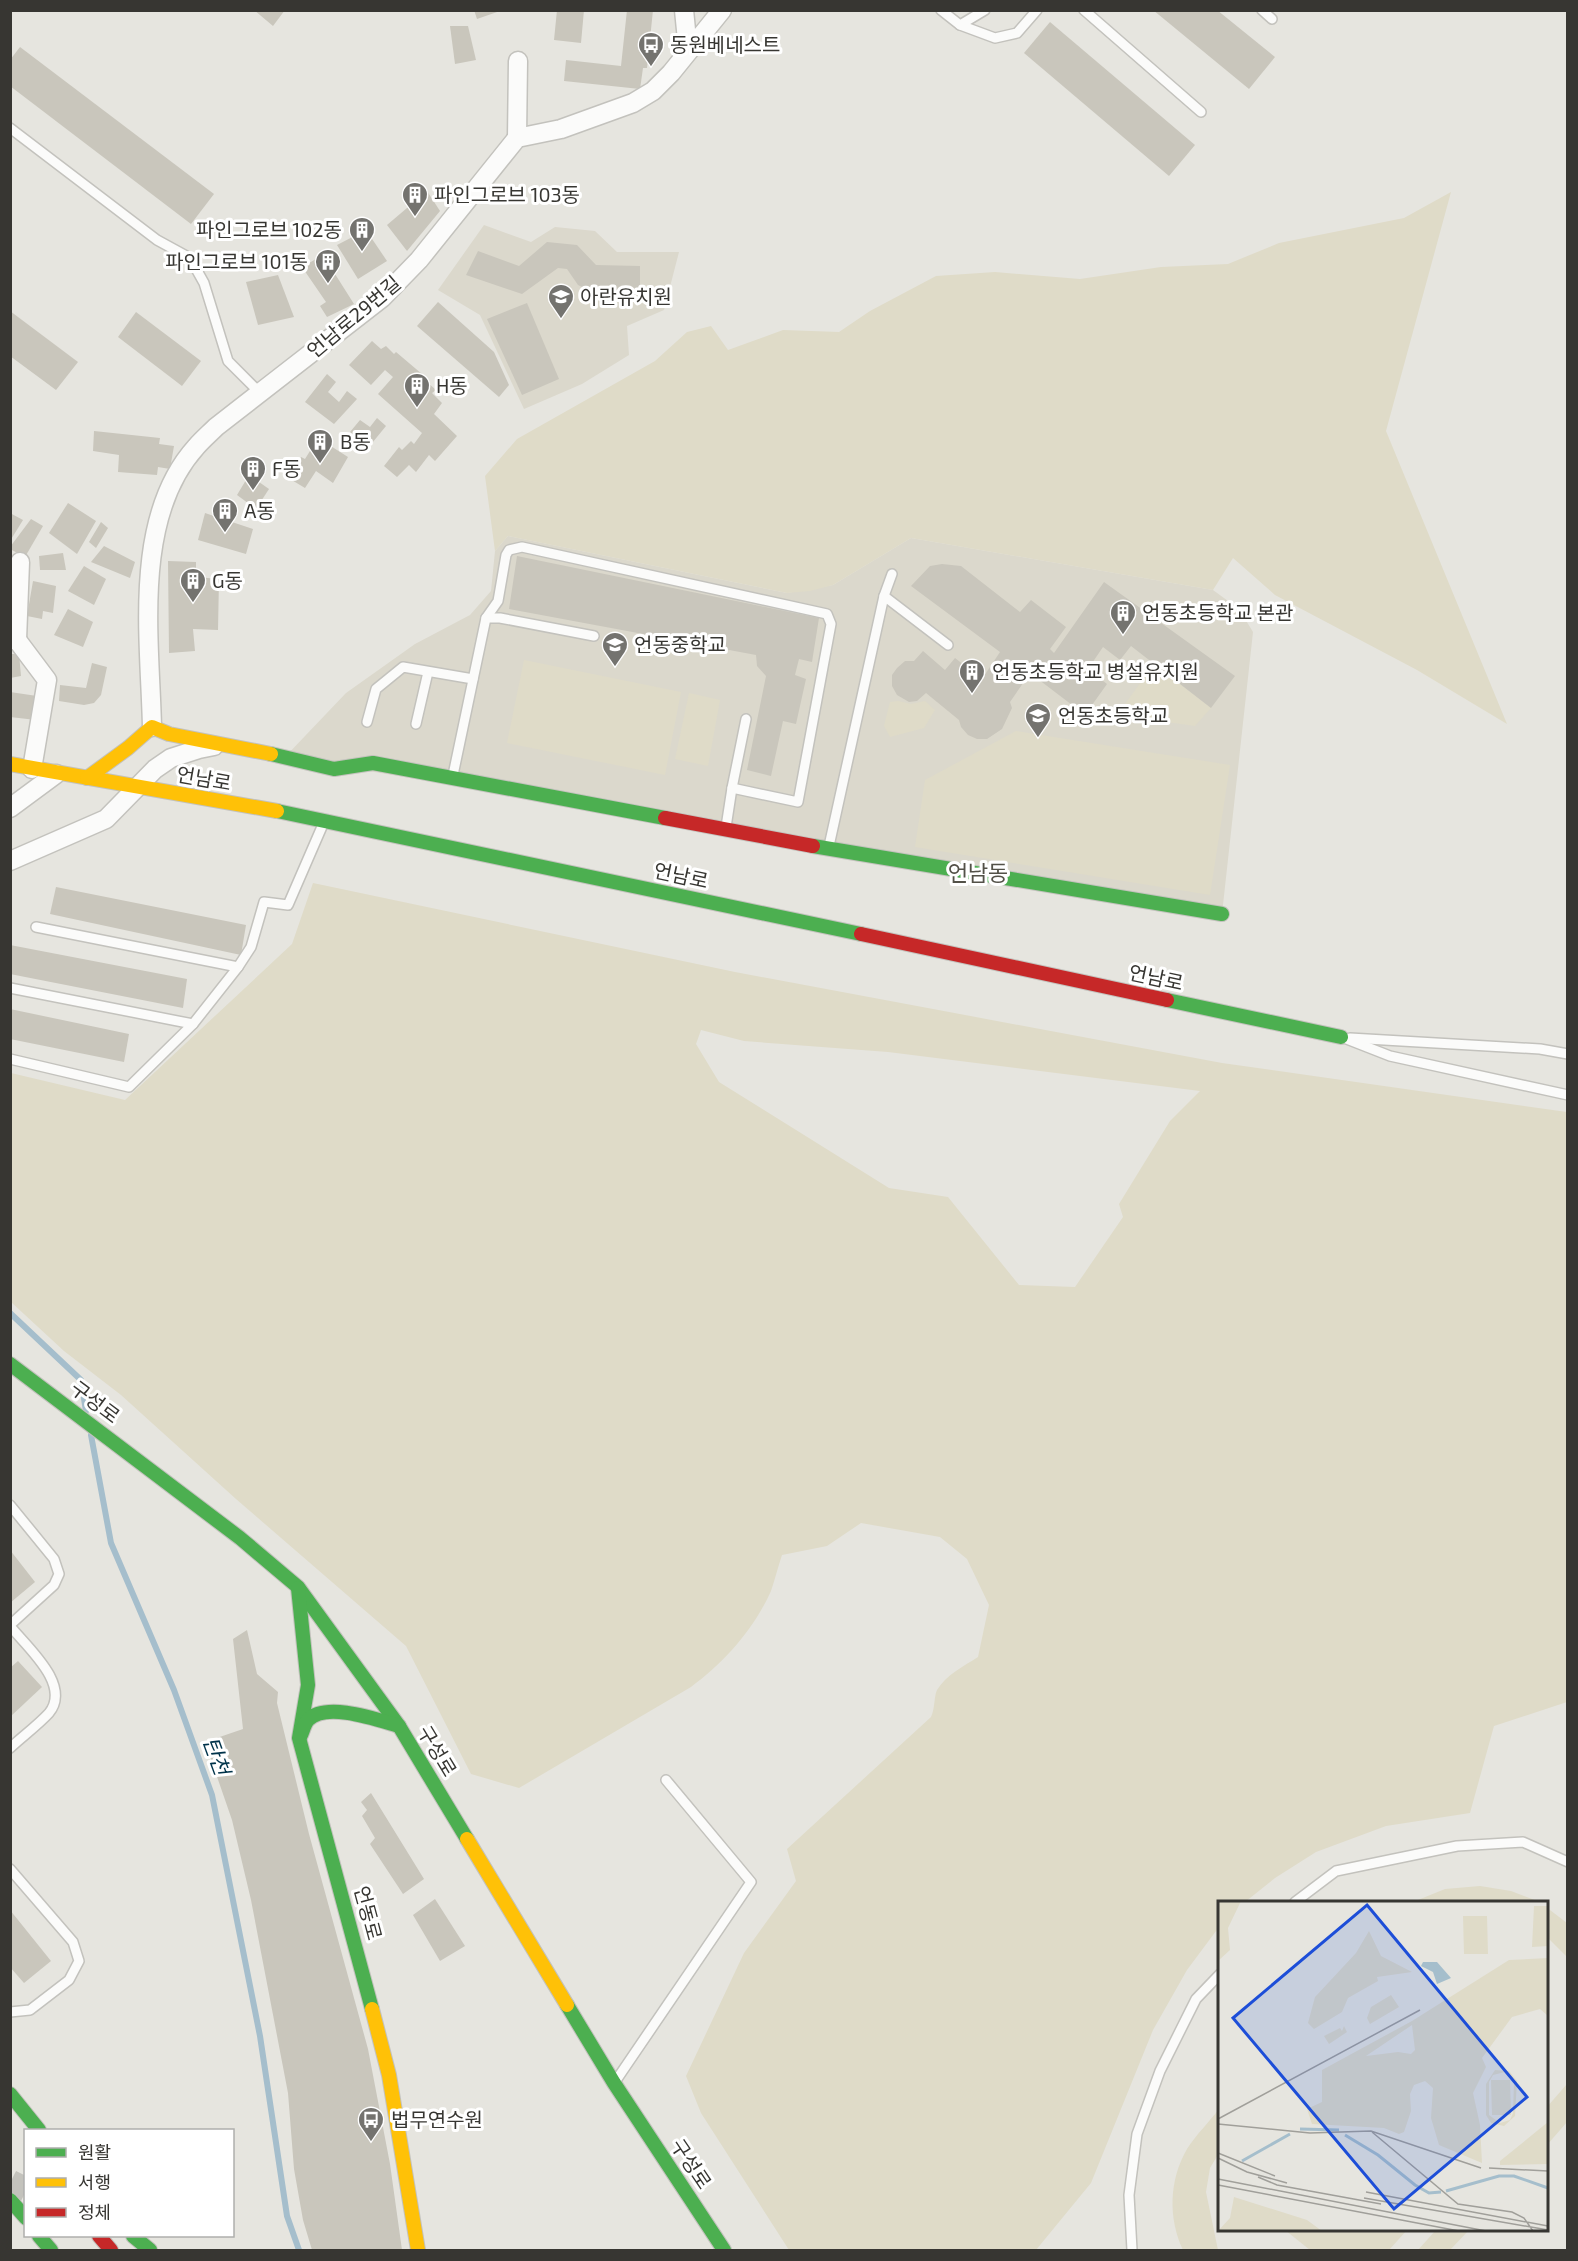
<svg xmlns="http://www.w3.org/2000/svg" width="1578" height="2261" font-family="'Exo 2','Noto Sans KR',sans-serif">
<rect width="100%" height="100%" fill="#e6e5df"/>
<g fill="#dbd8cc">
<polygon points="484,225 531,242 555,227 595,231 617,252 679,252 664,310 627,326 629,355 582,384 524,409 480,315 438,290"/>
<polygon points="508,536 787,593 833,585 911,538 1213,590 1239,609 1253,632 1222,914 285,757 346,693 415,644 470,615 491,591 495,551"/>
</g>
<g fill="#dfdbc8" fill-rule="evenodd">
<polygon points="1451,192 1386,431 1507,724 1417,670 1275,595 1233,558 1213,590 911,538 833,585 810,591 787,593 508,536 495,551 485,476 517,439 655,361 687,332 711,326 728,350 783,330 839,332 870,311 936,276 995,272 1080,279 1161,267 1228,264 1279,243 1404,218"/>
<polygon points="524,660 681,692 665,775 507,743"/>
<polygon points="1154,664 1211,708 1195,726 1117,715"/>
<polygon points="689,693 720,700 708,766 675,759"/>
<polygon points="898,701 911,704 925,701 935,710 924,728 890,737 884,726 890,702"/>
<polygon points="1016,731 1230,765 1210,895 915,847 925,780"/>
<path d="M313,883l422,89 487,91 345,49v590l-73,24 -24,87 -84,13 -70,26 -41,26 -30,24h-25l-1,25 -32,43 -34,60 -62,153 -55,67h-247l-88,-137 -15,-37 58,-123 52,-72 -9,-32 144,-132c4,-8 3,-21 6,-27 9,-15 27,-24 41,-33l11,-52 -22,-46 -27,-22 -79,-14 -34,23 -45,9c-4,12 -7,24 -11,36 -17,38 -47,72 -80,96l-172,101 -48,-14 -65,-128 -170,-147 -115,-104 -57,-44 -53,-49v-229l114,27 167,-156zM701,1030l43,11 144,11 312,39 -30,30 -51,83 4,13 -48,70 -56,-2 -71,-88 -59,-9 -170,-106 -23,-38z"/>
<polygon points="1480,1886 1511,1891 1540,1902 1413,1902 1445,1889"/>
<polygon points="1546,1907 1567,1923 1567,1957 1547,1937"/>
<polygon points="1567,2084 1567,2122 1547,2145 1547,2107"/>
<path d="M1219,2109v44l-9,15 -4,24 12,58h-35c-15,-32 -14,-70 4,-101 9,-14 22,-27 32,-40z"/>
<polygon points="1285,2230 1407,2230 1389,2250 1310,2250"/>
<polygon points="1436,2230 1469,2230 1450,2250 1418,2250"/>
</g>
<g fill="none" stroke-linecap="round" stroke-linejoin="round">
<g stroke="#a5becc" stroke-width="6">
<polyline points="10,1313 81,1380 86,1411"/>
<polyline points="91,1435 111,1543 174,1690 212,1795 260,2036 287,2216 299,2250"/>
</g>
</g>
<g fill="#c9c6bc">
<polygon points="254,10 285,10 273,26"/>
<polygon points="474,10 500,10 500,11 477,19"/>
<polygon points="557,10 584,10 581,43 554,40"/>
<polygon points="627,10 653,10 647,68 643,68 640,89 564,81 566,60 621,66"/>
<polygon points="1153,10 1217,10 1275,57 1249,89"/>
<polygon points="1050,22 1195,145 1169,176 1024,53"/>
<polygon points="450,26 468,26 476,60 455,64"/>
<polygon points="20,47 214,194 191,224 10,86 10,60"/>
<polygon points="427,191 440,211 407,251 387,225"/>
<polygon points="366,230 387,261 358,279 337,245"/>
<polygon points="547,242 577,245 596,265 640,266 640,291 592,292 578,285 567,269 558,268 522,294 466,275 478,251 519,266"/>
<polygon points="323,255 354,304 327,317 320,306 326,302 302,267"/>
<polygon points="278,275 294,317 258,325 246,282"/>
<polygon points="438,302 494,352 509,385 499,397 417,326"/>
<polygon points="527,303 559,379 522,395 487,319"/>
<polygon points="10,311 78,362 56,390 10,356"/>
<polygon points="136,312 201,361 182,386 118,337"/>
<polygon points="372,341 381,349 386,346 394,354 396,352 429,380 427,382 436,390 432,393 442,403 434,414 457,436 435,461 429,455 416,472 409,465 397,477 384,466 399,447 402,450 411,441 414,444 422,433 378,394 393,377 385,370 371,385 349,365"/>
<polygon points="327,374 336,382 328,392 339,402 347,391 357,399 334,424 305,402"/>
<polygon points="377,418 386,426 368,448 350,432 360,420 370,427"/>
<polygon points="94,431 160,438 159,444 174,446 170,469 158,467 157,475 118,472 119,455 93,451"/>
<polygon points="318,438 348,457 333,483 316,471 305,488 290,479 301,457 305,459"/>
<polygon points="249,475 269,489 256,509 237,495"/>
<polygon points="68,503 96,521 77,554 49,533"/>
<polygon points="10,513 23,520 10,541"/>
<polygon points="205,513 253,529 246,554 198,540"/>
<polygon points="31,519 43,526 25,557 10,549 10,547"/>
<polygon points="101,522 108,528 96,548 89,542"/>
<polygon points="104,546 135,562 130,578 91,562"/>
<polygon points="63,553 66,570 40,570 39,556"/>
<polygon points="517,556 819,618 812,662 799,659 795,675 806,679 796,724 783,721 771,776 747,770 766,676 757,666 756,655 509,609"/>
<polygon points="168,561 196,562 196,577 219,579 218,630 193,629 195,651 169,653"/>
<polygon points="942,564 961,566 1020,612 1031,600 1066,627 1050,649 1054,653 1104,582 1235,676 1211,708 1131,646 1120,660 1103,647 1088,669 1107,684 1092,705 1094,711 1092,716 1087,718 1081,717 1077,713 1076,708 1030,673 1010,702 1012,708 1002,729 987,739 977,739 968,735 961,727 959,720 926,693 917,701 909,702 897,695 892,686 892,675 897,668 905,661 914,661 923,651 945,670 955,658 982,679 1000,652 911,586 930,566"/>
<polygon points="84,566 106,579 94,605 68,591"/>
<polygon points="33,581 56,586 53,613 43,611 42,619 27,616"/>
<polygon points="68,609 93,622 83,647 54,635"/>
<polygon points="10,654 19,654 21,676 10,678"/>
<polygon points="92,663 107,667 101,695 94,703 84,705 59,701 60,685 86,688"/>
<polygon points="10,692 37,696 36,720 10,717"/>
<polygon points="56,887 246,925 241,955 50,914"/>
<polygon points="10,945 187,979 183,1008 10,974"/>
<polygon points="10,1009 129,1034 124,1062 10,1039"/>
<polygon points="10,1550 35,1582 10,1603"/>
<polygon points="247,1630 257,1674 278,1692 277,1703 309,1834 368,2049 390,2164 402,2250 312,2250 303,2220 294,2169 288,2093 251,1900 232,1820 205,1742 243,1729 233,1639"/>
<polygon points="18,1661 42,1687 10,1717 10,1668"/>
<polygon points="371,1793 424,1879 403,1894 370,1844 375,1838 362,1816 367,1810 361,1802"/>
<polygon points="435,1899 465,1946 440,1961 413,1915"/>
<polygon points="10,1910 51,1961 24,1983 10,1967"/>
</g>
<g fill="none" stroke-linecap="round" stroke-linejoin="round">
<polyline stroke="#c3c2bc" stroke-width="27" stroke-dasharray="27 14" stroke-linecap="butt" points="10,2183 26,2191"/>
<defs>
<g id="lane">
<polyline points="941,10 960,25 985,10"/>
<polyline points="1084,10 1201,112"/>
<polyline points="1262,10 1272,19"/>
<polyline points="960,25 995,38 1017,33 1037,10"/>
<polyline points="10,128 157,240 190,258 204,283 228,361 260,393"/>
<polyline points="884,596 948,645"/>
<polyline points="486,618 500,618 594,636"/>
<polyline points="367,722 376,689 403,667 473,679"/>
<polyline points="416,724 428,672"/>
<polyline points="453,775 486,618 498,601 506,555 509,550 522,547 827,614 831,624 798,802 732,788 726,827"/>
<polyline points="732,788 746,719"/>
<polyline points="829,846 884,596 892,574"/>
<polyline points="36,927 238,967"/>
<polyline points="10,988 193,1024"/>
<polyline points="1344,1038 1390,1056 1568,1095"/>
<polyline points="1350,1038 1540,1049 1568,1054"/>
<polyline points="10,1059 129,1087 193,1024 238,967 251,947 264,902 288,905 324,822"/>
<polyline points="10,1505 54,1559 59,1574 54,1585 10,1625"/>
<path d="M10,1626c17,21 62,59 39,87 -11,12 -26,23 -39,35"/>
<polyline points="10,1869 73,1942 79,1961 69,1980 30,2010 10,2012"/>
<polyline points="1295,1902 1336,1871 1457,1846 1523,1842 1568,1862"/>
<polyline points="617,2079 751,1882 666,1780"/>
<polyline points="1132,2250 1129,2195 1137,2134 1160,2071 1196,1999 1220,1974"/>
</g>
<g id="street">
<polyline points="684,10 688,50"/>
<polyline points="517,138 518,61"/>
<polyline points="10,640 17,640 47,680 32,769"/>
<polyline points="17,640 20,562"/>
<path d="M152,727c-2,-88 -20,-209 44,-280 6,-7 13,-13 20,-20l166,-129 37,-38 98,-122 44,-9 72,-26 20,-12 18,-18 51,-63"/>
<polyline points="10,808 56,774"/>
<polyline points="10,861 106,819 155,769 171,758 199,749 214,746"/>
</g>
<g id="fast">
<polyline points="271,754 334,769 373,763 665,818"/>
<polyline points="277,811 861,934"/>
<polyline points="813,846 1222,914"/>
<polyline points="1167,1000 1341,1037"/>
<polyline points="10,1364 240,1538 298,1587 399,1726 467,1839"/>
<polyline points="298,1588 308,1685 299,1738 372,2009"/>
<path d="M300,1737c3,-5 4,-13 8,-17 18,-19 70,0 91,6"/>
<polyline points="567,2005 614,2083 724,2250"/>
<polyline points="10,2094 39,2130"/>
<polyline points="10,2200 26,2218"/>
<polyline points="39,2236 51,2250"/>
<polyline points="133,2236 150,2250"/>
</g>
<g id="slow">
<polyline points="10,764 277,811"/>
<polyline points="87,778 128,748 152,727 169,734 271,754"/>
<polyline points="467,1839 567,2005"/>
<polyline points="372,2009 389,2075 418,2250"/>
</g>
<g id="jam">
<polyline points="665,818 813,846"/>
<polyline points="861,934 1167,1000"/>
<polyline points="99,2236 111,2250"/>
</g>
</defs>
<use href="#lane" stroke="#c3c2bd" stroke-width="12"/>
<use href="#street" stroke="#c3c2bd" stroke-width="21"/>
<use href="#fast" stroke="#c3c2bd" stroke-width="16"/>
<use href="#slow" stroke="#c3c2bd" stroke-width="16"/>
<use href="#jam" stroke="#c3c2bd" stroke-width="16"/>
<use href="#lane" stroke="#fbfbfa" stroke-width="9"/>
<use href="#street" stroke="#fbfbfa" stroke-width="18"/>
<use href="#fast" stroke="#4caf50" stroke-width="14"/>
<use href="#slow" stroke="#ffc107" stroke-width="14"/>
<use href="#jam" stroke="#c62828" stroke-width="14"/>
</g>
<defs>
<symbol id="bus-pin" viewBox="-11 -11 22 30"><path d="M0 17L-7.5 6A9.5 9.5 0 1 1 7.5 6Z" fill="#74736f" stroke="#fff"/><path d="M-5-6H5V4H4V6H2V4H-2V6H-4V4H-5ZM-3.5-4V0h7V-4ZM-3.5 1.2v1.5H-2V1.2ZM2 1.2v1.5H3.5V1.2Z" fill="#fff"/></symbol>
<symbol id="building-pin" viewBox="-11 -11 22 30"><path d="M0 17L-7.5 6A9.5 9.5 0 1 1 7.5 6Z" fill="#74736f" stroke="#fff"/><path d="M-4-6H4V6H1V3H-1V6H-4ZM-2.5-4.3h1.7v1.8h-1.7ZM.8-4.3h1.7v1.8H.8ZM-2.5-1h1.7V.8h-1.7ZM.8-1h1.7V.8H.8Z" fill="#fff"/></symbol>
<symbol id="school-pin" viewBox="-11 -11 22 30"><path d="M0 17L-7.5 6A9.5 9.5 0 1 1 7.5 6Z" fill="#74736f" stroke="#fff"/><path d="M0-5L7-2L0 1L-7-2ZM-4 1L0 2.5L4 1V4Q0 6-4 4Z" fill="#fff"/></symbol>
</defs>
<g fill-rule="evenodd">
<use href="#bus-pin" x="636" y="30" width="30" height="40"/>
<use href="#building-pin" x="400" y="180" width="30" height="40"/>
<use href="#building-pin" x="347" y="215" width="30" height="40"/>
<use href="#building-pin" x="313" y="247" width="30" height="40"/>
<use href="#school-pin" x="546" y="282" width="30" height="40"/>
<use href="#building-pin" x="402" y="371" width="30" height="40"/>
<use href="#building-pin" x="305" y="427" width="30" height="40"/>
<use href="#building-pin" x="238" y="454" width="30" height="40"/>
<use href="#building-pin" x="210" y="496" width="30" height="40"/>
<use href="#building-pin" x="178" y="566" width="30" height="40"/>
<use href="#building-pin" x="1108" y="598" width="30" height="40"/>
<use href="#school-pin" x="600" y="630" width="30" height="40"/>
<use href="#building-pin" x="957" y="657" width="30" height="40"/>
<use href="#school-pin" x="1023" y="701" width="30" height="40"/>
<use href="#bus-pin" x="356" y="2105" width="30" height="40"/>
</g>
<g text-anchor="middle" stroke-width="6" stroke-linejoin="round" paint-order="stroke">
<g font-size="20" fill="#373632" stroke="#fff" text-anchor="start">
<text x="670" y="52">동원베네스트</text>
<text x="434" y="202">파인그로브 103동</text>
<text x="342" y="237" text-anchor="end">파인그로브 102동</text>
<text x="308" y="269" text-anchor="end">파인그로브 101동</text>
<text x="580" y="304">아란유치원</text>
<text x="436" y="393">H동</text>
<text x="340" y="449">B동</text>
<text x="272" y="476">F동</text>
<text x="244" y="518">A동</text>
<text x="212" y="588">G동</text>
<text x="1142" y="620">언동초등학교 본관</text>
<text x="634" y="652">언동중학교</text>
<text x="992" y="679">언동초등학교 병설유치원</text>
<text x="1058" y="723">언동초등학교</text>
<text x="391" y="2127">법무연수원</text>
</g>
<g font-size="20" fill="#373632" stroke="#fff">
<text transform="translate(354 317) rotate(-40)" y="7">언남로29번길</text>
<text transform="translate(204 779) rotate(10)" y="7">언남로</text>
<text transform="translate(681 876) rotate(12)" y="7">언남로</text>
<text transform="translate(1156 978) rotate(12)" y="7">언남로</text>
<text transform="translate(95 1402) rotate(37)" y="7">구성로</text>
<text transform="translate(437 1751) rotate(59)" y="7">구성로</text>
<text transform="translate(368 1913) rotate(75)" y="7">언동로</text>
<text transform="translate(691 2164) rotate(56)" y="7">구성로</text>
</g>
<g font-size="21" font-style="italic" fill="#00334a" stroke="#fff">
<text transform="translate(216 1756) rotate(70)" y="7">탄천</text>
</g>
<g font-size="22" fill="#535148" stroke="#fff">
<text x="978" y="881">언남동</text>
</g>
</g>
<g transform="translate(1218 1901)">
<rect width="330" height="330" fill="#e6e5df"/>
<path d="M0,0h23l-13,27 2,22 -12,11zM316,5h14v40l-16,1zM245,15h24l1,38h-24zM151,30l12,25 31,16 -35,5 1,4 -30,17 -6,14 -28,17 -6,-6 7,-26 41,-44zM330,57v58l-8,-7 -28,8 -30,41 4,9 -13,26 7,32 2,38 -43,-18 -8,-27 2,-30 -8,-7 -11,4 -4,9 1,17 -7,21 -5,2 -15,-6 -72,-4 -5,-15 15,-7v-32l90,-49 97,-61zM194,124l3,25 -4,4 -13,-2 -32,4zM173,94l8,12 -29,17 -3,-6 4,-11zM126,125l3,6 -18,12 -5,-8 16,-8 2,3zM277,169l14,1 8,10 -2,35 -11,10 -13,-3 -5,-8v-31zM287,171l9,10 -1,31 -3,7 -10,3 -11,-8v-33l4,-7zM273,179h19l1,35h-19zM330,221v42l-48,1v-4zM16,296l73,23 15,11h-104l12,-13z" fill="#dfdbc8" fill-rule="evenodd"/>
<path d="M205,61h14l14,16 -14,6 -4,-12 -12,-6z" fill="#a5becc"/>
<path fill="none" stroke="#a5becc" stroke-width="3" d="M82,228l39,1M127,234l33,20 37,30 14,8 12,-1M24,260l48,-27M228,290l53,-15h15l34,12"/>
<path fill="none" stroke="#a09f9a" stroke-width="1.5" d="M0,218l202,-109M0,223l92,9 61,-2 110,37M154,231l86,72 54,8 12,6 9,13M0,252l57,23M0,257l29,14 40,11M271,267l59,3M40,276l19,8 104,19M0,278l268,52M0,284l241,46M148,291l182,34M146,297l184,32"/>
<path fill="#1d4ed8" fill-opacity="0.15" stroke="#1d4ed8" stroke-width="3" d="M149,4l160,192 -133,112 -161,-191z"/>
<rect width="330" height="330" fill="none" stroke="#373632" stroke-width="3"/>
</g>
<rect width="1578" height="2261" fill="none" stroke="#373632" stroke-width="24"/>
<rect x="24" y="2129" width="210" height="108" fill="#ffffff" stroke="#afafad" stroke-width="1.5"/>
<rect x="36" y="2148" width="30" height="9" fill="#4caf50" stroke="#afafad" stroke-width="1.5"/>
<text x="78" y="2159" font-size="18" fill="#373632">원활</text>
<rect x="36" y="2178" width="30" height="9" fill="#ffc107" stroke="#afafad" stroke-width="1.5"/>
<text x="78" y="2189" font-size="18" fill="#373632">서행</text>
<rect x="36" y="2208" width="30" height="9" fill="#c62828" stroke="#afafad" stroke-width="1.5"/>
<text x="78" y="2219" font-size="18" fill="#373632">정체</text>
</svg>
